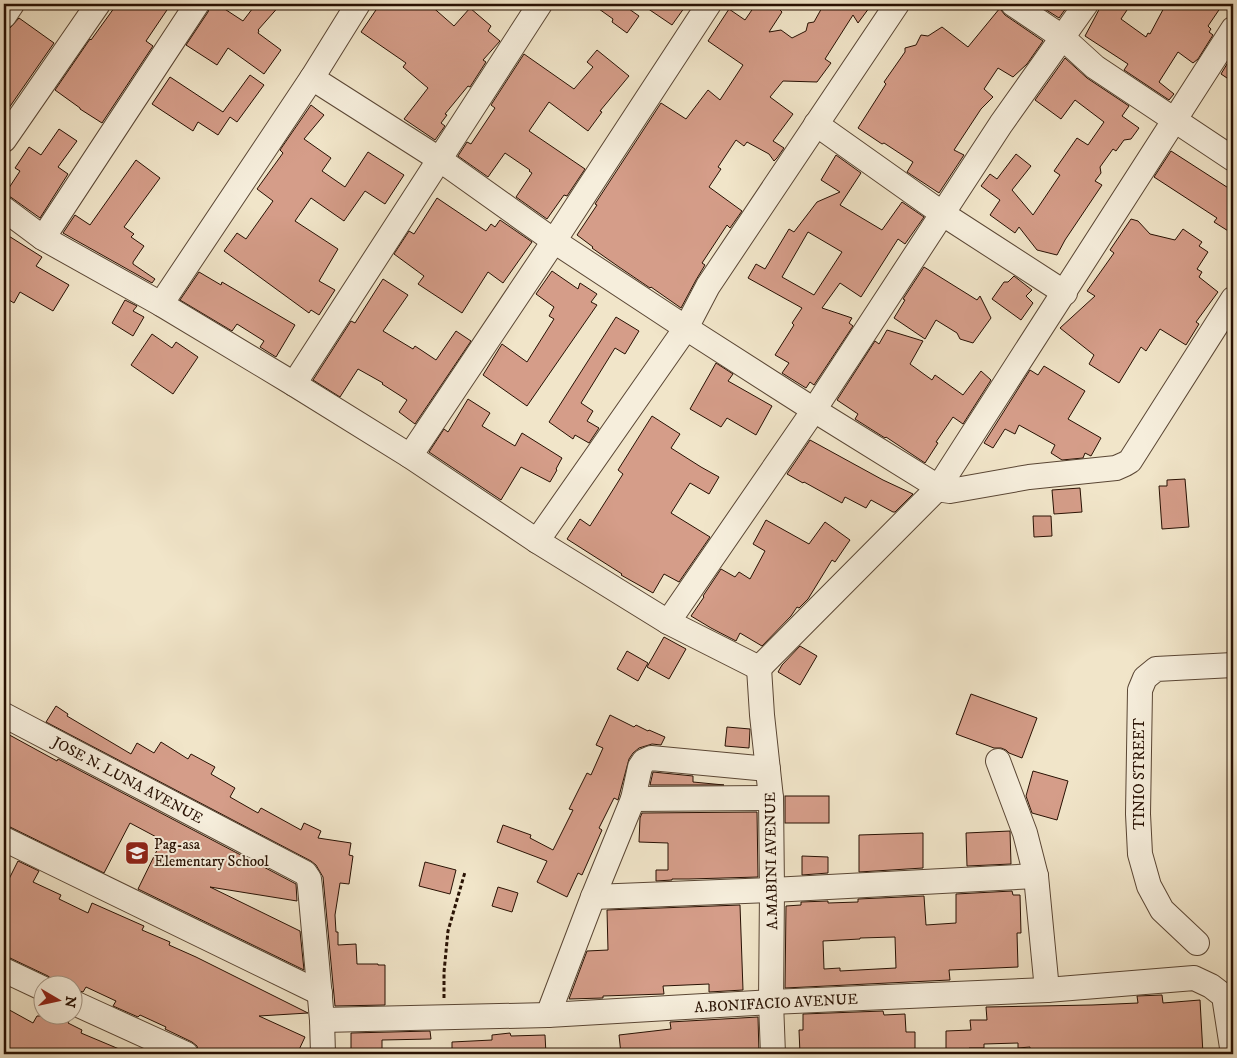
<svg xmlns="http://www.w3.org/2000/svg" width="1237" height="1058" font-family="'IM FELL DW Pica',serif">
<rect width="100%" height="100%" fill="#f1e5c9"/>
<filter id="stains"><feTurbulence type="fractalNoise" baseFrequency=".004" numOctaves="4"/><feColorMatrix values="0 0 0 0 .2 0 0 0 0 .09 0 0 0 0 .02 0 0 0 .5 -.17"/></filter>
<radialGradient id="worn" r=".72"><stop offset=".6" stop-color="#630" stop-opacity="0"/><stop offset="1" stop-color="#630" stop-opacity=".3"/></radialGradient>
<g fill="#d59d89" stroke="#281103" fill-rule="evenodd">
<polygon points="117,4 171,4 146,41 153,46 102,123 80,109 80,108 55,90 90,39 91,40"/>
<polygon points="211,4 217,4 243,21 256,4 281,4 258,30 259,31 258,33 281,50 264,74 228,48 217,65 186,45 208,12"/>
<polygon points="380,4 429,4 454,26 470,8 491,26 488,31 500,41 483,60 486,62 470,87 468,86 445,114 447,115 441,123 445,126 435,140 404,119 428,88 403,67 406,63 361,32"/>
<polygon points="592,4 622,4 639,16 627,33 612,22 613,19"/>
<polygon points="641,4 687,4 672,25"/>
<polygon points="756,4 784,4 780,10 782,12 769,32 781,30 792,38 806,31 808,23 814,22 824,4 872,4 858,23 853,15 825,59 831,63 817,82 783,81 770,97 793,114 773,141 784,148 777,158 774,161 769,154 747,142 744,146 736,140 718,167 721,169 709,187 742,211 730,228 727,225 702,263 705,265 696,280 681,308 651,287 650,288 619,267 592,248 593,247 577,235 597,205 595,204 661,103 686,119 708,90 720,100 743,65 708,41 729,9 745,20"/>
<polygon points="1037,4 1069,4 1059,18"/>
<polygon points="1102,4 1131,4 1121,19 1146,37 1148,33 1150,34 1166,4 1223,4 1208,26 1211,29 1209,32 1213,35 1198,59 1193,63 1178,52 1159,82 1174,94 1169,100 1124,70 1128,64 1085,36"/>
<polygon points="1000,8 1001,10 1005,15 1043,41 1027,64 1013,77 998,68 984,89 993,97 981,109 954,150 964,155 939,193 907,172 913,162 884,143 882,144 858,128 886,84 884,82 905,52 905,48 916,45 921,35 928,36 942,27 968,47"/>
<polygon points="19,18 54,43 4,115 4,30 10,28"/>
<polygon points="597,50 629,76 600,111 602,112 588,131 549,102 529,131 585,169 567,196 564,195 547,219 516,197 532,173 529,171 530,170 505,153 488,177 458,156 467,142 471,144 495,108 491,105 524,54 574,89 593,67 587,62"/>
<polygon points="1233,54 1233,82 1221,74"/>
<polygon points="1065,58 1087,78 1129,106 1122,116 1139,128 1131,139 1124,140 1116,151 1113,149 1100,167 1101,173 1095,181 1102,185 1065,240 1057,255 1037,250 1019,227 1015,233 990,215 1000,200 981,186 990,174 997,179 1016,154 1031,166 1012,190 1033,215 1060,175 1054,171 1077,138 1088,145 1104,122 1075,100 1061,119 1035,100"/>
<polygon points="250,75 264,85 237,122 230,117 218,135 198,122 193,131 152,104 170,77 223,112"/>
<polygon points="311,105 324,115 304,139 331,158 322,171 345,187 368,152 404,175 385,204 365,191 344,221 311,198 295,221 338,249 319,281 335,290 319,315 311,310 309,313 224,251 237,233 246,239 273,201 257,189 283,153 280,150"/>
<polygon points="59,129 77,141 58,167 68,174 40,218 12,198 5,194 20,171 15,168 29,147 41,155"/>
<polygon points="1171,151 1233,191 1233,234 1214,222 1217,218 1154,177"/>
<path d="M836,155l25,18 -21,32 42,25 20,-28 22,15 -19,27 -7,-5 -37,58 -21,-14 -18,25 30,10 -3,5 4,3 -39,59 -4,-3 -4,6 -24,-15 7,-10 -14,-8 19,-30 -2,-2 10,-15 -54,-30 8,-14 9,5 24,-40 5,3 23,-30 23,-10 -19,-12zM808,232l34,20 -28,43 -32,-18z"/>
<polygon points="136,160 160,178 124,227 134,234 131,237 144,246 133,262 133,264 155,279 152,283 63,233 75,215 90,225"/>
<polygon points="437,198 486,231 491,224 495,227 500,220 532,242 503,283 488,272 462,313 418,284 424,276 394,254 409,231 414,234"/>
<polygon points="1131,219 1138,221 1150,234 1175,240 1183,229 1202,242 1199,246 1208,252 1197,269 1202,272 1199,277 1218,292 1196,322 1199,324 1186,345 1160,329 1146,351 1141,347 1119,383 1089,364 1094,355 1060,328 1095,296 1087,291 1114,253 1110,250"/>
<polygon points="4,233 42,257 36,266 69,285 53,311 20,292 14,303 4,297"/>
<polygon points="924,267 977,300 980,296 991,318 973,343 960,339 957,333 936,320 925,339 894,318 905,300 903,299"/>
<polygon points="552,271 578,289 580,283 597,294 591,302 597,305 527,406 483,375 502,344 527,362 554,319 549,316 554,307 536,294"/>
<polygon points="199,272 221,285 222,282 295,325 276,357 260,347 264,341 237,324 232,331 180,300"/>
<polygon points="1014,276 1032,290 1026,296 1033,303 1021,320 992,299 1004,282 1008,282"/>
<polygon points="383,279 408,295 383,331 413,349 415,346 436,360 456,331 471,341 415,424 399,412 407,400 382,384 383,383 358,369 340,397 313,380 351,321 355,323"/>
<polygon points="125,300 137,306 133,311 144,317 133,336 112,323"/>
<polygon points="616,317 639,331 625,354 615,348 581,403 593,411 587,421 599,428 589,443 575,435 573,439 549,422"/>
<polygon points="887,330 923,341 910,364 932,380 935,375 963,395 981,371 991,380 963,424 953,417 936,442 938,443 925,463 886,437 885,438 855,419 858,414 837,400 875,341 879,344"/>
<polygon points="152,334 172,348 176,342 198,357 173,394 131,365"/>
<polygon points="716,363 733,374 728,381 772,406 756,435 727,418 721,427 690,409"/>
<polygon points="1044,366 1085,391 1068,419 1101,438 1091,456 1085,453 1083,458 1062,460 1051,453 1055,445 1019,425 1015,434 1005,429 993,448 984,443 1030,370 1038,375"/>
<polygon points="468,399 490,413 482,426 515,446 522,433 562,458 556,469 557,470 550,482 521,467 501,500 429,452 444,429 448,432"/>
<polygon points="652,416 680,434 671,448 701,467 719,477 709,494 690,483 671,513 710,537 679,582 664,574 653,593 621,575 622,574 567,539 580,519 590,526 623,474 618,470"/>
<polygon points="810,440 883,480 913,494 895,512 893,512 871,500 866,508 845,497 842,503 804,482 803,483 787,474"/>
<polygon points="1185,479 1189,527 1162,529 1159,486 1167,486 1167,480"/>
<polygon points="1080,488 1082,512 1054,514 1052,490"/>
<polygon points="1033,516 1051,516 1052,536 1034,537"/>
<polygon points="766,520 809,544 825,522 850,540 835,562 832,560 808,599 799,608 797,607 791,616 762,646 740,633 736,641 711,628 691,616 704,597 703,596 721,569 735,577 739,572 750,579 765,551 753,544"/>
<polygon points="664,637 686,649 669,679 647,667"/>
<polygon points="800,646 817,656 800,685 778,672 782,665"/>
<polygon points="627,651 648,663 638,681 617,669"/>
<polygon points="971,694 1037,718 1022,758 1009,753 1006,750 1001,748 994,748 956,734"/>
<polygon points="56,706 68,714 67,716 131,754 137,743 154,753 161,742 188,759 191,754 215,767 211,774 235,788 230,797 258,813 261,808 301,830 304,823 321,831 318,838 351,843 349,855 353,856 349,884 340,883 335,915 336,932 338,932 338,945 356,944 357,964 378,964 378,965 385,965 385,1005 335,1006 323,877 316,865 311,861 46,722"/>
<polygon points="610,715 634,727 636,725 648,731 649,730 665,737 661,745 652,744 639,748 633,753 629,759 618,800 614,798 599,828 602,830 582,875 578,873 567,897 537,882 547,861 497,842 503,825 531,835 530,838 553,850 573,810 569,809 587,773 591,775 603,748 596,745"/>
<polygon points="727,727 750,729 749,748 725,746"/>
<polygon points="4,732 57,761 58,759 296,884 297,901 210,887 300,931 304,970 138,889 162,840 130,823 104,873 10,827 4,825"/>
<polygon points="1033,771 1068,781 1057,820 1032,813 1026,796"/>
<polygon points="653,772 693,776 693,782 724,785 650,785"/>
<rect x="785" y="796" width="44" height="27"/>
<polygon points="757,812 758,877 689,879 672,879 672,880 656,881 656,870 668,870 668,843 639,842 640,818 642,813"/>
<polygon points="1010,831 1011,864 967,866 966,833"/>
<polygon points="923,833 923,868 859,872 859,835"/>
<polygon points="802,856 828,857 828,873 802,875"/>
<polygon points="18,861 39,871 33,882 61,895 59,899 88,913 92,903 144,926 142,930 170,942 169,945 196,957 308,1013 259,1016 305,1037 297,1054 199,1054 197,1046 192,1042 165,1029 166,1027 140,1015 138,1017 113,1006 116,1001 86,987 83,992 72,989 72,986 55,986 53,980 48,976 10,958 4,956 4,879 8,881"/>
<polygon points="425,862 456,870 450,894 419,886"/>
<polygon points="498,887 518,893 512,912 492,906"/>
<path d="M1012,891l1,4h7l1,38h-4l1,34 -69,3 1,10 -165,8 1,-82 15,-1v-3l27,-1v2l30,-1v-3l66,-3 2,29 30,-2v-29zM895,937l1,31 -56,3v-3l-16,1 -1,-28 37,-2v-1z"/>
<polygon points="740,905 743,990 709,992 709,984 663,986 664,994 603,996 603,998 569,999 587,951 608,950 607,910"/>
<polygon points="1162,995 1163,1003 1200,1000 1203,1054 1107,1054 1107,1053 1087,1053 1087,1051 1050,1051 1050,1054 1030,1054 1030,1047 1018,1048 1018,1043 984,1044 984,1048 969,1048 970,1054 946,1054 946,1031 971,1030 970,1020 987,1020 986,1007 1092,1005 1138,1003 1137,996"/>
<polygon points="4,1007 33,1023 37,1016 68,1016 71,1017 68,1023 82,1030 81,1033 131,1054 4,1054"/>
<polygon points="883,1011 884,1015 905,1014 906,1032 915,1032 915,1054 862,1054 862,1050 822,1054 800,1054 799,1030 803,1030 803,1014"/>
<polygon points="758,1017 759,1054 714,1054 714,1052 689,1054 621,1054 619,1035 671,1029 670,1022"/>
<polygon points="430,1031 431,1039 382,1040 382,1054 351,1054 351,1033"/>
<polygon points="510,1033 511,1036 545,1035 546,1054 452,1054 452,1042 492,1040 492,1035"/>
</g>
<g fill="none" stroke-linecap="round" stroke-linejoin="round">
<defs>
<g id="minor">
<polyline points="1013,4 1062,37 1095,67 1233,159"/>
<polyline points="4,16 12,4"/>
<polyline points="312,78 439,159 554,241 686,328 814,410 943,490 950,491 1029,477 1116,468 1125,464 1130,461 1233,299"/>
<polyline points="816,124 943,214 1065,293"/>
<polyline points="4,140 98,4"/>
<polyline points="4,209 43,238 161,304 294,384 410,456 537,541 668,622 759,668"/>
<polyline points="43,238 197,4"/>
<polyline points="161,304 312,78 358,4"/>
<polyline points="294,384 540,4"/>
<polyline points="410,456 554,241 709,4"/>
<polyline points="537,541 686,328 708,286 897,4"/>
<polyline points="668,622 814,410 1001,124 1086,4"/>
<polyline points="759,668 938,488 1233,29"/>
<polyline points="759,668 762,715 771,798 772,890 771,1002 773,1054"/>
<polyline points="4,715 305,873 309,879 310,887 322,1020 323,1054"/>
<polyline points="998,761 1025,833 1036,876 1047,990"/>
<polyline points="633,799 771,798"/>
<polyline points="4,839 320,993"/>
<polyline points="593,897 772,890 1036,876"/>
<polyline points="1197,943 1162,910 1149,886 1140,854 1138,814 1140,690 1145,678 1156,669 1233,665"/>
<polyline points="4,970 42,988"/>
<polyline points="72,1002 186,1054"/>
<polyline points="548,1015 593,897 633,799 640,767 644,761 651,758 768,769"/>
<polyline points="322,1020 548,1015 771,1002 1047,990 1194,978 1211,986 1224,996 1233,1054"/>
</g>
</defs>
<use href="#minor" stroke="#5a4634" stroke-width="26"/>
<polyline stroke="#281103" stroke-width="3" stroke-dasharray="4 2.5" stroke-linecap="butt" points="444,998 444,972 448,931 465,872"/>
<use href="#minor" stroke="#f6eedc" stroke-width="24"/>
</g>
<defs>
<symbol id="school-square" viewBox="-11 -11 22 22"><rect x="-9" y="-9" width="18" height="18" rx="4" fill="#8f2418" stroke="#f6eedc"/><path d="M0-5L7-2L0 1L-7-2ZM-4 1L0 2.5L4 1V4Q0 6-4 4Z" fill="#fff"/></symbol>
</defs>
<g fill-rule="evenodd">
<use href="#school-square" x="123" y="839" width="28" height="28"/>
</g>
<g text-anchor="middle" stroke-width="4" stroke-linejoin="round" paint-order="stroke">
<g font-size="15" fill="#281103" stroke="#f6eedc">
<text transform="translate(1139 774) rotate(-90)" y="5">TINIO STREET</text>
<text transform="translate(128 780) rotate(28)" y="5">JOSE N. LUNA AVENUE</text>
<text transform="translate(771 861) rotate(-91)" y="5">A.MABINI AVENUE</text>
<text transform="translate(776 1003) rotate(-3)" y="5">A.BONIFACIO AVENUE</text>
</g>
<g font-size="15" fill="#281103" stroke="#f6eedc" text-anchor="start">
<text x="154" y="849">Pag-asa<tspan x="154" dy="17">Elementary School</tspan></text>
</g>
</g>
<rect width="1237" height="1058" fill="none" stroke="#f1e5c9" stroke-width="20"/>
<rect x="5" y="5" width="1227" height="1048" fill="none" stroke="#281103" stroke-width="2.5"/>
<rect x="10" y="10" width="1217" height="1038" fill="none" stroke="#281103"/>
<g transform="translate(58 1000) rotate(99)"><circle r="24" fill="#f6eedc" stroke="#a49685"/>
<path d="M0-4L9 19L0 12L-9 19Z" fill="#8f2418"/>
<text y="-8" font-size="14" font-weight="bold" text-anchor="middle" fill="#281103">N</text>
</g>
<rect width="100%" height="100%" filter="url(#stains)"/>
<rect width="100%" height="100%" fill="url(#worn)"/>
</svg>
